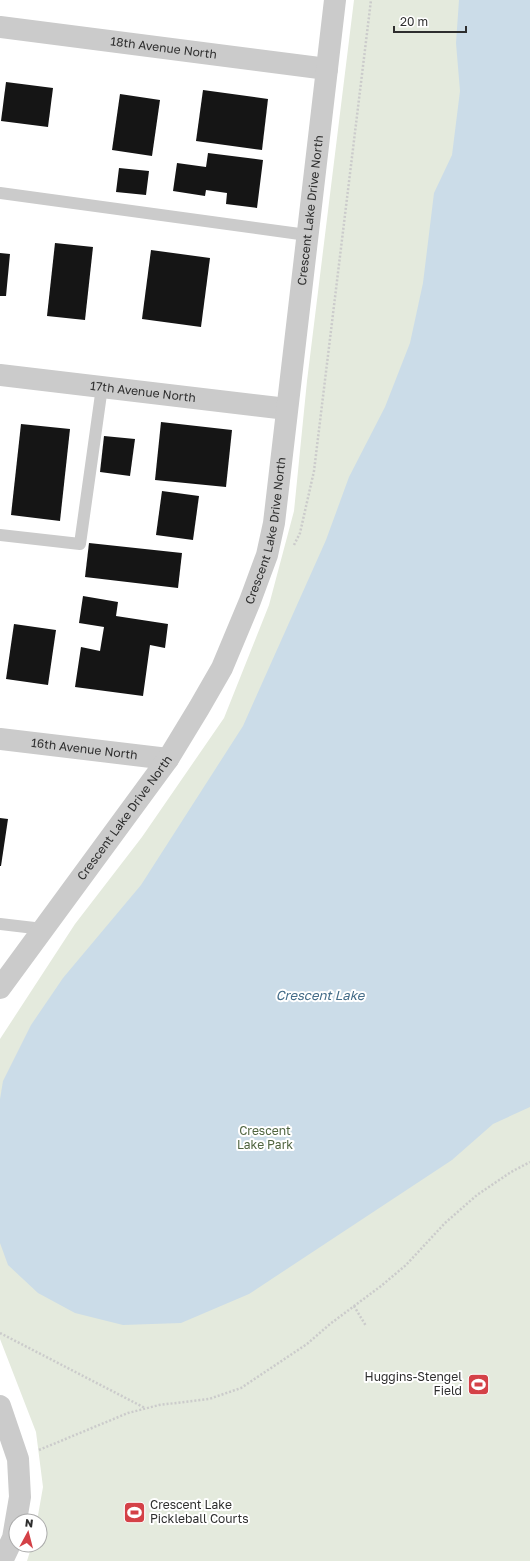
<svg xmlns="http://www.w3.org/2000/svg" width="530" height="1561" font-family="'Golos Text',sans-serif">
<rect width="100%" height="100%" fill="#fff"/>
<polygon fill="#e4eadd" points="354,0 530,0 530,1561 27,1561 32,1545 40,1545 40,1521 37,1521 43,1487 36,1432 0,1339 0,1039 75,924 142,837 224,718 269,605 294,511 307,381"/>
<polygon fill="#cbdce8" points="459,0 530,0 530,1107 493,1124 452,1160 249,1294 181,1323 123,1325 75,1313 38,1293 8,1265 0,1243 0,1099 3,1081 31,1025 63,978 141,885 243,726 326,540 349,477 385,407 410,343 423,283 434,193 452,155 460,91 456,43"/>
<g fill="#151515">
<polygon points="6,82 53,88 48,127 1,121"/>
<polygon points="203,90 268,99 262,150 196,141"/>
<polygon points="120,94 160,100 152,156 112,150"/>
<polygon points="208,153 263,160 257,208 226,204 227,193 206,190 205,196 173,191 177,163 206,167"/>
<polygon points="119,168 149,171 146,195 116,192"/>
<polygon points="55,243 93,247 85,320 47,316"/>
<polygon points="151,250 210,258 201,327 142,319"/>
<polygon points="0,253 10,254 6,296 0,296"/>
<polygon points="161,422 232,430 226,487 155,480"/>
<polygon points="21,424 70,429 60,521 11,515"/>
<polygon points="104,436 135,439 130,476 100,472"/>
<polygon points="162,491 199,496 193,540 156,535"/>
<polygon points="89,543 182,553 178,588 85,577"/>
<polygon points="83,596 118,602 116,616 168,624 165,648 150,645 143,696 75,687 81,647 100,651 104,627 79,623"/>
<polygon points="14,624 56,630 48,685 6,679"/>
<polygon points="0,818 8,819 1,866 0,866"/>
</g>
<g fill="none" stroke-linecap="round" stroke-linejoin="round">
<g stroke="#cbcbcb" stroke-width="2.5" stroke-dasharray="2 2" stroke-linecap="butt">
<polyline points="294,545 300,533 314,471 371,0"/>
<polyline points="354,1306 366,1326"/>
<polyline points="0,1333 145,1408"/>
<polyline points="39,1450 128,1413 159,1405 209,1399 241,1388 307,1344 330,1324 381,1286 406,1265 445,1223 477,1195 511,1172 530,1162"/>
</g>
<g stroke="#cbcbcb" stroke-width="12">
<polyline points="0,193 307,235"/>
<polyline points="0,535 80,544 102,387"/>
<polyline points="0,924 43,929"/>
</g>
<g stroke="#cbcbcb" stroke-width="22">
<path id="s1" d="M0,27l327,42"/>
<path id="s2" d="M0,375l287,34"/>
<path id="s3" d="M0,739l168,20"/>
<path id="s4" d="M0,988l168,-229 31,-51 23,-40 28,-67 17,-46 7,-32 61,-523"/>
<polyline points="0,1406 18,1459 20,1497 13,1538 2,1561"/>
</g>
</g>
<defs>
<symbol id="stadium-square" viewBox="-11 -11 22 22"><rect x="-9" y="-9" width="18" height="18" rx="4" fill="#d44147" stroke="#fff"/><path d="M0-5a6.5 5 0 1 0 0 10a6.5 5 0 1 0 0-10ZM-3.5-1.8h7v3.6h-7Z" fill="#fff"/></symbol>
</defs>
<g fill-rule="evenodd">
<use href="#stadium-square" x="466" y="1372" width="25" height="25"/>
<use href="#stadium-square" x="122" y="1500" width="25" height="25"/>
</g>
<g text-anchor="middle" stroke-width="4" stroke-linejoin="round" paint-order="stroke">
<g font-size="12" fill="#2e2e2e" stroke="#fff">
<text dy="4" stroke="none"><textPath href="#s1" startOffset="165">18th Avenue North</textPath></text>
<text dy="4" stroke="none"><textPath href="#s4" startOffset="859">Crescent Lake Drive North</textPath></text>
<text dy="4" stroke="none"><textPath href="#s2" startOffset="144">17th Avenue North</textPath></text>
<text dy="4" stroke="none"><textPath href="#s4" startOffset="535">Crescent Lake Drive North</textPath></text>
<text dy="4" stroke="none"><textPath href="#s3" startOffset="85">16th Avenue North</textPath></text>
<text dy="4" stroke="none"><textPath href="#s4" startOffset="211">Crescent Lake Drive North</textPath></text>
</g>
<g font-size="12" fill="#506540" stroke="#fff">
<text x="265" y="1135">Crescent<tspan x="265" dy="14">Lake Park</tspan></text>
</g>
<g font-size="12" fill="#2e2e2e" stroke="#fff" text-anchor="end">
<text x="462" y="1381">Huggins-Stengel<tspan x="462" dy="14">Field</tspan></text>
<text x="150" y="1509" text-anchor="start">Crescent Lake<tspan x="150" dy="14">Pickleball Courts</tspan></text>
</g>
<g font-size="13" font-style="italic" fill="#446c88" stroke="#fff">
<text x="320" y="1000">Crescent Lake</text>
</g>
</g>
<g transform="translate(28 1533) rotate(7)"><circle r="19" fill="#ffffff" stroke="#ababab"/>
<path d="M0-3L7 15L0 10L-7 15Z" fill="#d44147"/>
<text y="-6" font-size="11" font-weight="bold" text-anchor="middle" fill="#2e2e2e">N</text>
</g>
<path d="M394 26v6h72v-6" fill="none" stroke="#2e2e2e" stroke-width="2"/>
<text x="400" y="26" font-size="12" fill="#2e2e2e" stroke="#ffffff" stroke-width="3" paint-order="stroke">20 m</text>
</svg>
